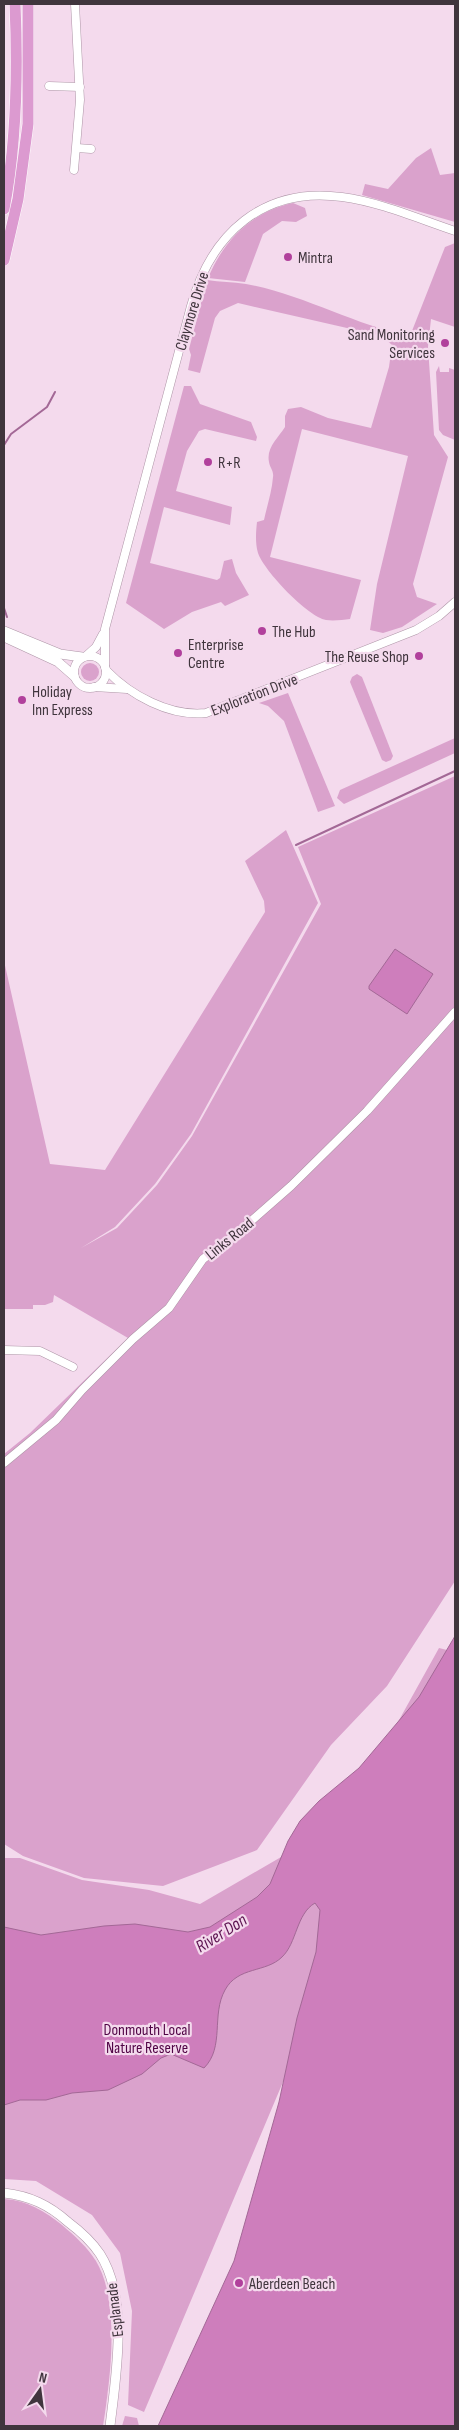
<svg xmlns="http://www.w3.org/2000/svg" width="459" height="2430" font-family="'Sofia Sans Condensed',sans-serif">
<rect width="100%" height="100%" fill="#f4daed"/>
<g fill="#daa2cc">
<polygon points="431,148 440,175 455,173 455,222 362,195 365,184 388,189 416,158"/>
<path d="M293,203l12,5 2,8 -11,6 -14,-1 -19,13 -18,48 -37,-4c16,-38 43,-66 85,-75z"/>
<path d="M455,243v84l-24,-8 -3,28 6,88 14,22 -35,127 4,13 20,7 -35,23 -19,6 -13,-3 7,-46 31,-128 -106,-27 -32,128 91,23 -11,39c-7,1 -17,2 -24,1 -18,-3 -62,-49 -68,-67 -3,-10 -2,-22 -1,-31l7,-2c3,-14 8,-29 9,-43 1,-6 -3,-9 -4,-15 -3,-14 9,-24 16,-35v-11l3,-7 13,-2 27,11 43,10 18,-61 3,-22 -10,-9 -144,-33 -18,8 -5,7 -15,55 -12,-3 3,-15 -2,-6 18,-69c13,2 26,2 39,4 56,10 108,41 164,52l35,-89z"/>
<polygon points="439,366 440,372 449,372 449,368 455,370 455,440 443,435 439,430 436,372"/>
<polygon points="184,386 191,386 200,404 251,422 257,437 256,441 205,429 199,431 187,451 176,491 232,507 230,525 164,507 150,563 217,580 220,578 224,561 232,559 236,573 249,595 225,606 221,602 192,612 164,629 126,603"/>
<circle cx="90" cy="672" r="9"/>
<polygon points="357,674 362,677 393,756 391,760 386,762 382,760 350,682 352,677"/>
<polygon points="288,693 335,806 318,812 284,721 268,706 259,703"/>
<polygon points="455,738 455,753 344,804 337,798 340,790"/>
<polygon points="455,776 455,1581 387,1686 331,1745 257,1850 163,1886 84,1878 23,1856 4,1844 4,1454 30,1433 128,1338 54,1295 53,1302 45,1305 33,1305 33,1309 4,1309 4,961 50,1164 105,1170 265,912 264,901 245,861 286,830 318,903 191,1134 155,1184 115,1227 81,1248 117,1228 157,1185 192,1136 321,904 298,847"/>
<polygon points="439,1648 455,1652 307,2025 144,2412 128,2405 132,2311 120,2253 92,2215 36,2181 4,2179 4,1858 20,1858 82,1880 149,1890 200,1904 343,1821"/>
<path d="M4,2199c22,1 41,12 58,26 13,11 25,22 34,36 25,42 14,119 7,165h-99z"/>
<polygon points="125,2416 137,2418 139,2426 122,2426"/>
</g>
<g fill="#ce7ebc" stroke="#a36896">
<polygon points="395,949 433,974 407,1014 369,989 369,986"/>
<path d="M455,1636v790h-297l76,-165 45,-159 18,-84 19,-66 4,-42 -5,-7c-19,11 -18,40 -33,54 -16,16 -44,9 -57,33 -14,25 0,57 -21,78l-33,-14 -10,4 -19,16 -34,16 -36,3 -26,7h-26l-16,5v-178l37,8 63,-9 31,-2 53,8 22,-5 47,-30 13,-13 18,-43 12,-20 19,-20 40,-33 60,-71z"/>
</g>
<g fill="none" stroke-linecap="round" stroke-linejoin="round">
<g stroke="#a36896" stroke-width="2">
<polyline points="4,445 11,434 47,407 55,392"/>
<polyline points="4,608 7,617"/>
<polyline points="296,845 455,771"/>
</g>
<defs>
<g id="minor">
<polyline points="49,86 80,87"/>
<polyline points="77,148 91,149"/>
<polyline points="74,170 80,100 75,4"/>
<circle cx="90" cy="672" r="16"/>
<polyline points="86,656 96,647 103,634"/>
<path d="M105,667v-38l86,-323c20,-72 72,-120 151,-109 38,5 77,22 113,34"/>
<path d="M106,670c24,25 64,47 100,43l210,-83 23,-14 16,-14"/>
<polyline points="94,687 127,689"/>
<polyline points="4,1350 40,1351 73,1367"/>
<polyline points="4,1463 56,1420 82,1390 133,1339 169,1308 203,1259 234,1236 291,1186 367,1111 455,1012"/>
</g>
<g id="tertiary">
<polyline points="4,631 60,654 82,657"/>
<polyline points="4,637 58,662 74,676"/>
<path d="M4,2193c26,3 45,12 64,29 12,9 24,20 32,32 29,45 16,122 10,172"/>
</g>
<g id="primary">
<path d="M4,209c13,-68 14,-136 11,-205"/>
<polyline points="4,260 18,199 28,124 28,4"/>
</g>
</defs>
<use href="#minor" stroke="#ae95a7" stroke-width="9"/>
<use href="#tertiary" stroke="#ae95a7" stroke-width="10"/>
<use href="#primary" stroke="#fff" stroke-width="12"/>
<use href="#minor" stroke="#fff" stroke-width="8"/>
<use href="#tertiary" stroke="#fff" stroke-width="9"/>
<use href="#primary" stroke="#dc9ad0" stroke-width="11"/>
</g>
<g fill="#b1409c" stroke="#f4daed" stroke-width="2">
<circle cx="288" cy="257" r="5"/>
<circle cx="445" cy="343" r="5"/>
<circle cx="208" cy="462" r="5"/>
<circle cx="262" cy="631" r="5"/>
<circle cx="178" cy="653" r="5"/>
<circle cx="419" cy="656" r="5"/>
<circle cx="22" cy="700" r="5"/>
<circle cx="239" cy="2283" r="5"/>
</g>
<g text-anchor="middle" stroke-width="4.5" stroke-linejoin="round" paint-order="stroke">
<g font-size="16" fill="#40353d" stroke="#f4daed" text-anchor="start">
<text x="298" y="263">Mintra</text>
<text x="435" y="340" text-anchor="end">Sand Monitoring<tspan x="435" dy="18">Services</tspan></text>
<text x="218" y="468">R+R</text>
<text x="272" y="637">The Hub</text>
<text x="188" y="650">Enterprise<tspan x="188" dy="18">Centre</tspan></text>
<text x="409" y="662" text-anchor="end">The Reuse Shop</text>
<text x="32" y="697">Holiday<tspan x="32" dy="18">Inn Express</tspan></text>
<text x="249" y="2289">Aberdeen Beach</text>
</g>
<g font-size="16" fill="#40353d" stroke="#f4daed">
<text transform="translate(191 311) rotate(-73)" y="6">Claymore Drive</text>
<text transform="translate(254 694) rotate(-21)" y="6">Exploration Drive</text>
<text transform="translate(229 1238) rotate(-39)" y="6">Links Road</text>
<text transform="translate(114 2310) rotate(-97)" y="6">Esplanade</text>
</g>
<g font-size="16" fill="#500445" stroke="#f4daed">
<text x="147" y="2035">Donmouth Local<tspan x="147" dy="18">Nature Reserve</tspan></text>
</g>
<g font-size="18" font-style="italic" fill="#5d1451" stroke="#f4daed">
<text transform="translate(221 1933) rotate(-32)" y="6">River Don</text>
</g>
</g>
<rect width="459" height="2430" fill="none" stroke="#40353d" stroke-width="10"/>
<g transform="translate(40 2390) rotate(14)" stroke="#f4daed" stroke-width="4" paint-order="stroke">
<path d="M0-4L9 19L0 12L-9 19Z" fill="#40353d"/>
<text y="-8" font-size="14" font-weight="bold" text-anchor="middle" fill="#40353d">N</text>
</g>
</svg>
